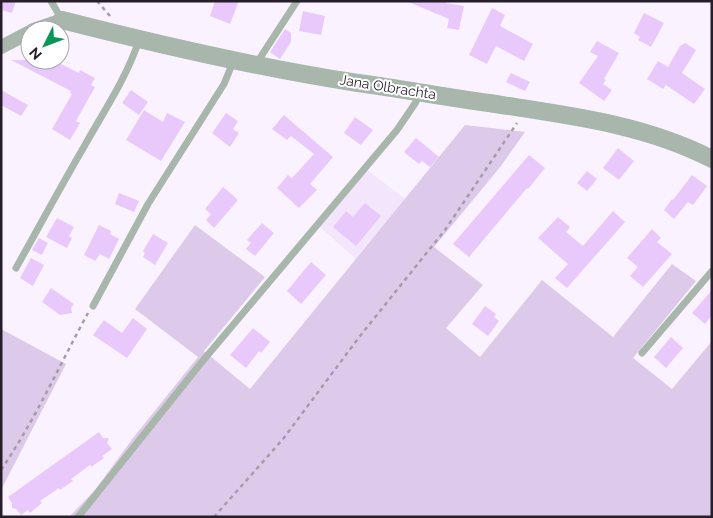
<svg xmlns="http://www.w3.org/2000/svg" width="713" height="518" font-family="Raleway,sans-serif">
<rect width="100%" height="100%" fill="#faf3ff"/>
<polygon fill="#f3e5fb" points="366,169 405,199 356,259 319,226"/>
<g fill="#ddc9e9">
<polygon points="465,125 525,132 501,166 434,247 483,285 446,328 480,357 542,280 613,337 672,264 696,281 633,358 672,389 712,341 712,517 69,517 95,490 133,438 198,357 135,309 195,225 265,277 204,351 250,389"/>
<polygon points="1,329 66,364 1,490"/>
</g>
<g fill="#e9c9fc">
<polygon points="1,1 16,1 12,13 1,10"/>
<polygon points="215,1 239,1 230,24 210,16"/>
<polygon points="406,1 447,1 446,3 464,6 459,30 447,28 449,19"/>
<polygon points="492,8 505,15 500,26 533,44 524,61 496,46 487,64 469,55"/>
<polygon points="303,11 325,16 321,35 299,31"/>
<polygon points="644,13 664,23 651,47 638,40 640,37 634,33"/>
<polygon points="285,29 291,33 291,42 280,59 270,52"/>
<polygon points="597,41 619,53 604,79 606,80 603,84 612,90 604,101 579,83 598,56 590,52"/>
<polygon points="685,43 696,50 682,73 705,89 694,104 666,85 663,89 647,79 658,61 668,67 680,46"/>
<polygon points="11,60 53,60 79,73 80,70 95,78 91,85 95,87 76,121 80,123 70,140 52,129 72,94 70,93 71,91"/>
<polygon points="511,73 530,82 525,91 506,82"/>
<polygon points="1,90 28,105 21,116 1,105"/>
<polygon points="131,90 148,102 139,115 122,103"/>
<polygon points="144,110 163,122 167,113 185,122 161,161 126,140"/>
<polygon points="226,113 238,121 233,129 239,133 230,147 212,133"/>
<polygon points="284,115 333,157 310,184 317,190 299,208 277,188 288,175 292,178 314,154 291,136 287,140 272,129"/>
<polygon points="355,117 373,130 361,145 344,133"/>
<polygon points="416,138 439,157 430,167 422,161 419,164 404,152"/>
<polygon points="618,148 634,161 619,180 603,168"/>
<polygon points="529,155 545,168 528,189 527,188 469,257 453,244"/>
<polygon points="587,171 597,179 587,191 577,183"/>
<polygon points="692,175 707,186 693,205 688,202 674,219 664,210 672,199 673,200"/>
<polygon points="223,187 238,200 214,228 206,220 211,214 205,209"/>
<polygon points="119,193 139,201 134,212 115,204"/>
<polygon points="365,203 381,216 356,246 333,227 346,211 353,217"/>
<polygon points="613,211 625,222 567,288 555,278 568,264 538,238 558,217 570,227 566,232 583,246"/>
<polygon points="57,218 74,227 69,236 72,238 67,248 46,237"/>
<polygon points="262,223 274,233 255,256 246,249 251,243 247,240"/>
<polygon points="99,225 111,231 110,234 119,239 109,259 100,254 95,261 84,255"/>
<polygon points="652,229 661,238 657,242 672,254 643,287 630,276 638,267 627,258"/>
<polygon points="153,234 168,243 155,265 143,257 145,253 143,251"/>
<polygon points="39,238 48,243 42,255 32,250"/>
<polygon points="31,258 44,265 33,286 20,278"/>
<polygon points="311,262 326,275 301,304 287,291"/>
<polygon points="51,288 74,304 71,308 72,313 60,315 42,302"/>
<polygon points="712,290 712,315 705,324 692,313"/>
<polygon points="485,306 496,314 494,317 499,321 488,336 472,324"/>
<polygon points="133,318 147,329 127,358 93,335 104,320 122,333"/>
<polygon points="253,328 270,342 261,353 259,351 246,368 230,355"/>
<polygon points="671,337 683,348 666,368 654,357"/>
<polygon points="99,432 103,438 109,438 107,443 112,449 102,456 104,458 91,467 90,465 71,479 73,481 60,490 59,488 40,501 42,503 30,513 28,510 21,515 16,509 12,508 12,503 8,497"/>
</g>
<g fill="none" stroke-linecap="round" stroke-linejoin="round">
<g stroke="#a49da8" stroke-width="2.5" stroke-dasharray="4 4" stroke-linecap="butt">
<polyline points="97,1 110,16"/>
<path d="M1,470c34,-50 58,-104 87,-157"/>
<polyline points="214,517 283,439 360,336 445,230 517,123"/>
</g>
<g stroke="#a8b6ac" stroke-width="7">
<polyline points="51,1 62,20"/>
<polyline points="256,64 297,1"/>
<path d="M16,268c23,-41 45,-82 69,-123 19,-34 42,-68 54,-105"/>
<polyline points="93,306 148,204 224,84 233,62"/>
<polyline points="642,353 712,271"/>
<polyline points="78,517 201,363 397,130 416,102 417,92"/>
</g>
<g stroke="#a8b6ac" stroke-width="14">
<polyline points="33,30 62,20"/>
<polyline points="1,47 30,32"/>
</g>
<path stroke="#a8b6ac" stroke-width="18" d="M62,20c98,25 197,48 296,63 44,6 87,14 131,20 76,12 153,20 223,56"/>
</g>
<g text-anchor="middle" stroke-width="4" stroke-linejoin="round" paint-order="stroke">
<g font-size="14" fill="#261f2a" stroke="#fff">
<text transform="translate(388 87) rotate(9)" y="5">Jana Olbrachta</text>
</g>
</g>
<rect width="713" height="518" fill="none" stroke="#261f2a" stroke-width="5"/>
<g transform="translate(45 45) rotate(228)"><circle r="24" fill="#ffffff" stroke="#a8a5aa"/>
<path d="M0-4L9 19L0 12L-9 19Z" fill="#089656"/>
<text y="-8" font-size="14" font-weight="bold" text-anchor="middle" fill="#261f2a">N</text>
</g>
</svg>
